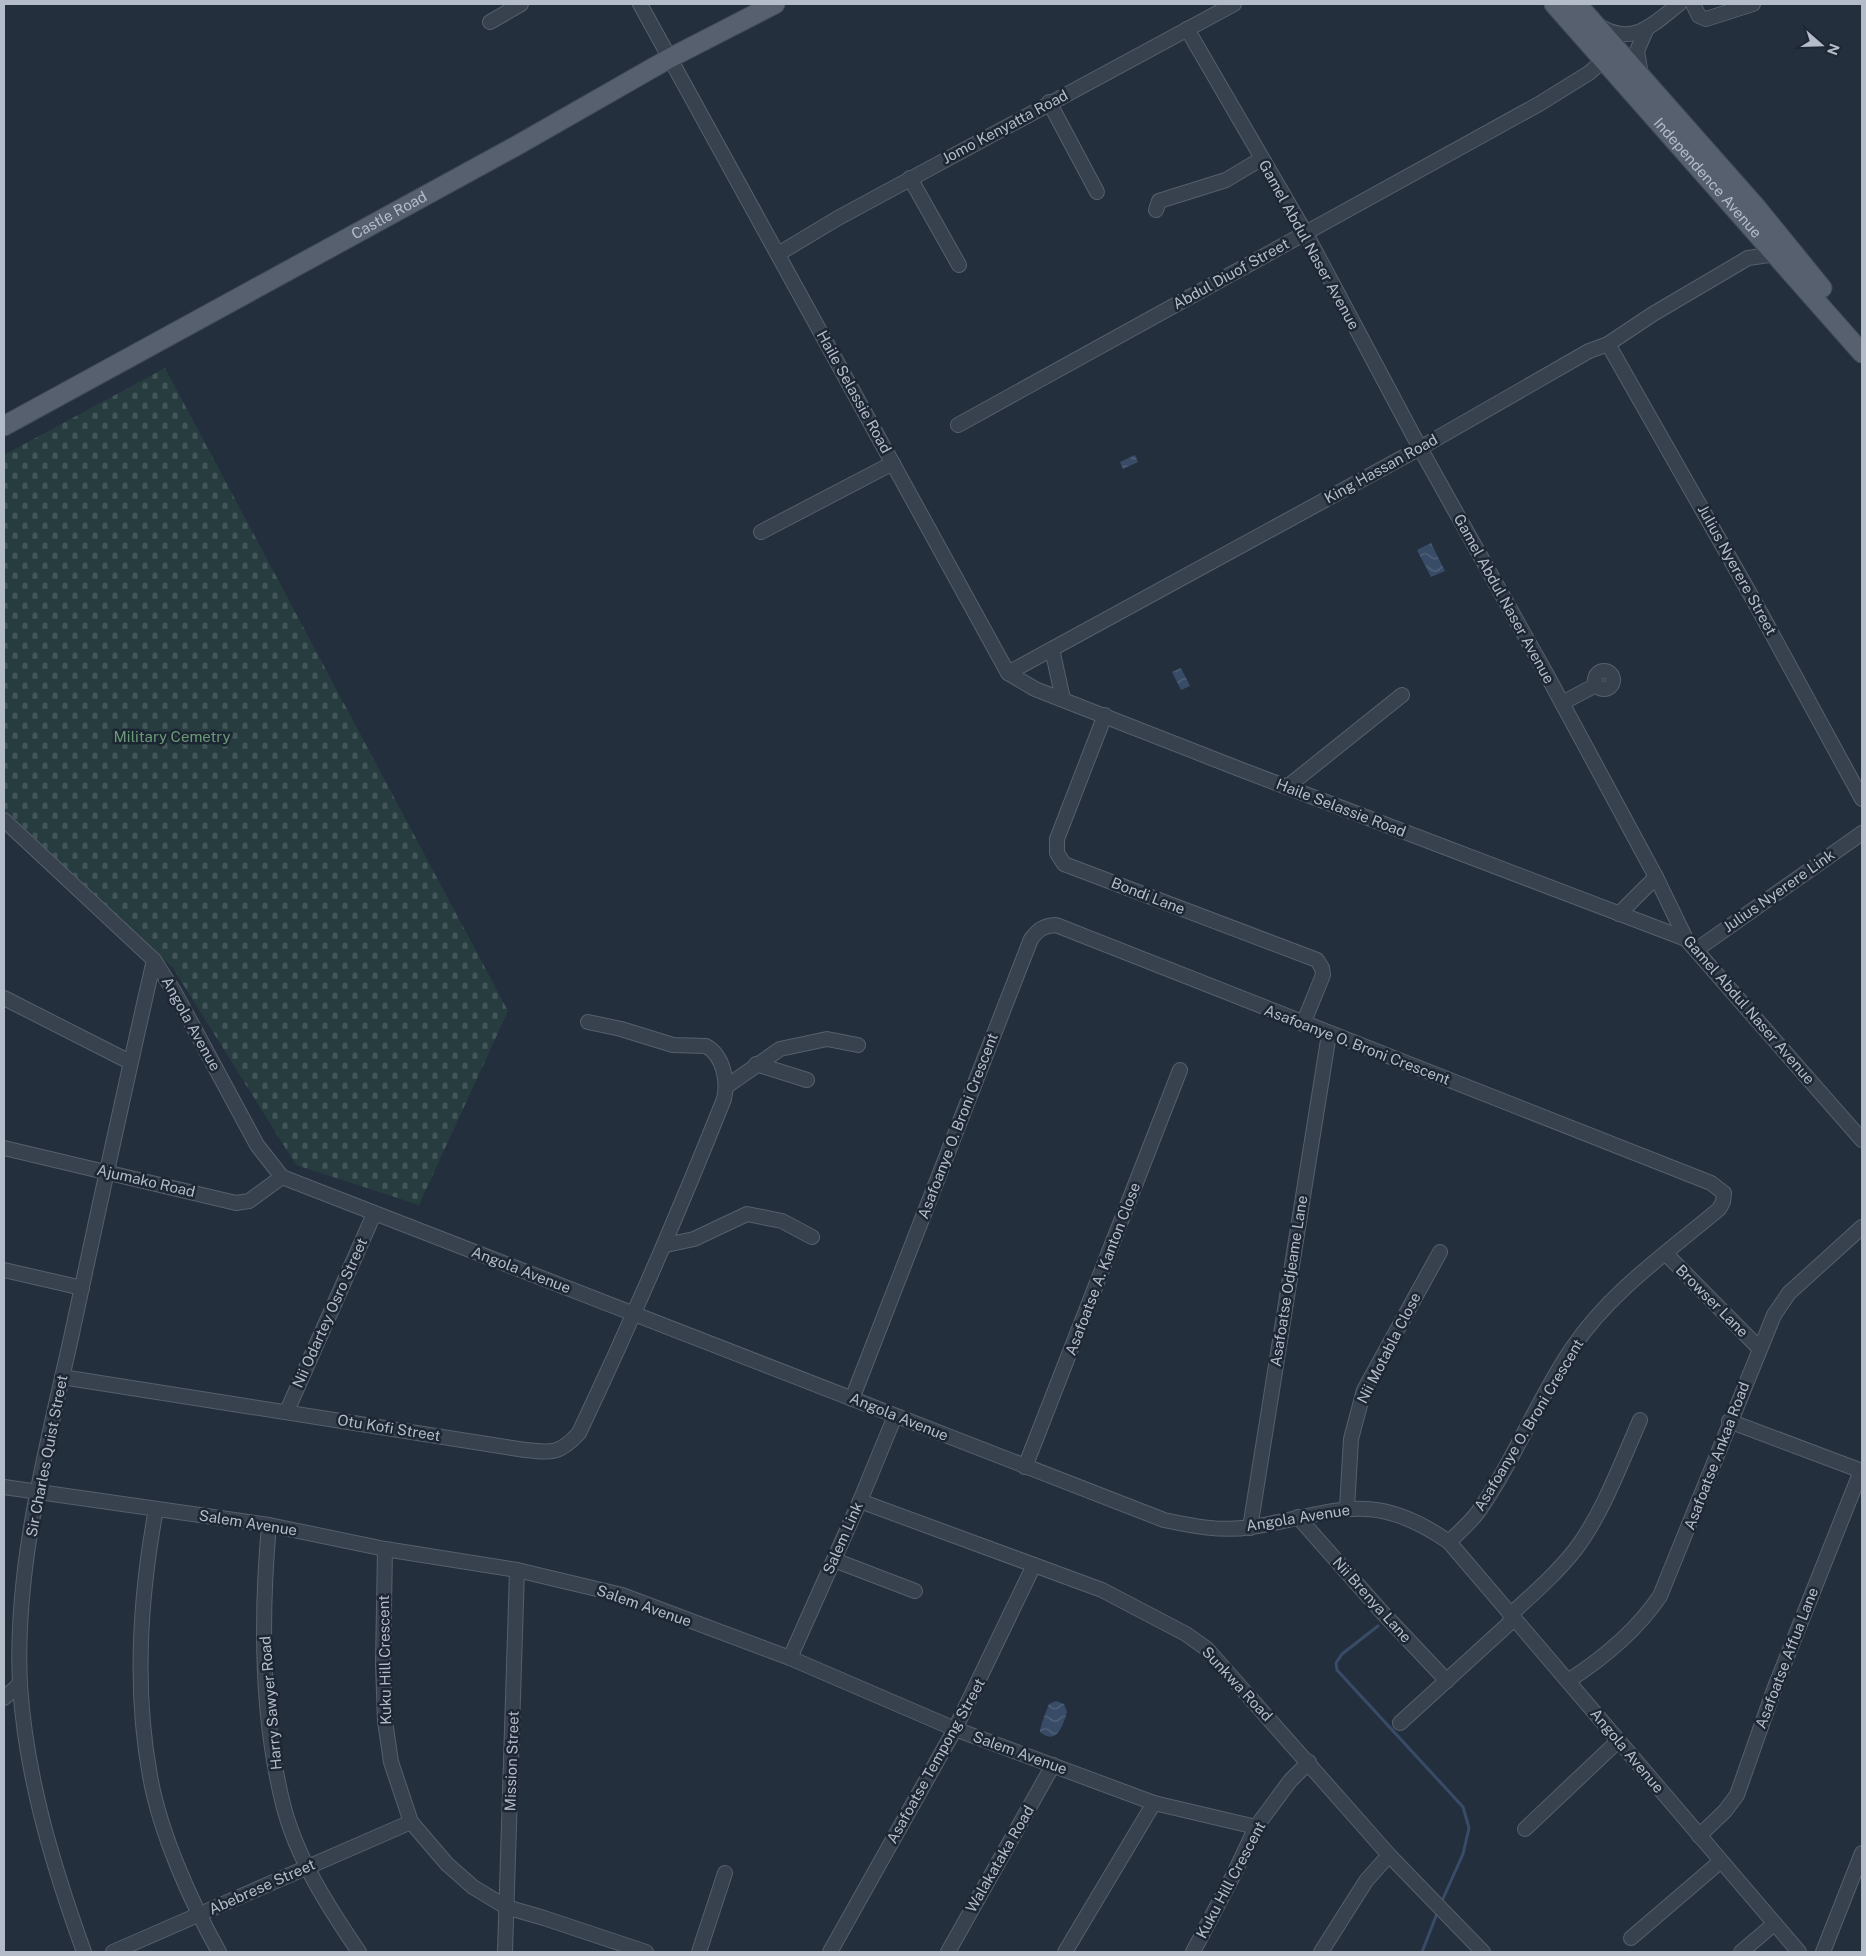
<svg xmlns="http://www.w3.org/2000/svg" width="1866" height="1956" font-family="'Public Sans',sans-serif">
<defs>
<pattern id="cemetery-stones" width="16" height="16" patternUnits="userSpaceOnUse" patternTransform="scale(1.25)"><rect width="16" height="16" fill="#263c3f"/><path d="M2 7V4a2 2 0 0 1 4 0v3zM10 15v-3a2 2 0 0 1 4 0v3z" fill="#435659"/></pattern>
<pattern id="water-waves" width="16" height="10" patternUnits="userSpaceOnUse" patternTransform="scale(1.25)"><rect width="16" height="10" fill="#394c67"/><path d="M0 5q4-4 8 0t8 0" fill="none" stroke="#53647b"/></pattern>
</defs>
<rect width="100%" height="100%" fill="#242f3e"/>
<polygon fill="url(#cemetery-stones)" points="165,368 508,1011 419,1205 296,1165 173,968 4,809 4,455"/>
<g fill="url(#water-waves)">
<polygon points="1135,455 1138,462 1123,469 1120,462"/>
<polygon points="1431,543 1445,571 1431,577 1417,550"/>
<polygon points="1181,668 1190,686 1181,690 1172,672"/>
<path d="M1056,1701l8,3 3,8c-4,13 -10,34 -27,20 0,-5 7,-23 9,-28z"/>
</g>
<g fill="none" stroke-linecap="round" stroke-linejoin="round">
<g stroke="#394c67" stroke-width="3">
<polyline points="1273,536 1331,504"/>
<polyline points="1378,1626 1342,1654 1336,1663 1337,1670 1463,1807 1469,1828 1463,1854 1441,1903"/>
<polyline points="1422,1952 1438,1911"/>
</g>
<defs>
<g id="minor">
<polyline points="640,4 1008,673 1035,689 1242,770 1686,939"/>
<polyline points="1693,4 1699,16 1706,19 1753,4"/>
<polyline points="490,22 521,4"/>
<path d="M1601,27c33,19 52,-3 78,-23"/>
<polyline points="1187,29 1305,232 1420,448 1548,677 1656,877 1686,939 1862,1140"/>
<polyline points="1641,75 1637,51 1647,28"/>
<polyline points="1049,102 1097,192"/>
<polyline points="910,178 959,265"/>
<polyline points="1156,210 1159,201 1226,180 1261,159"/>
<polyline points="778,254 838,218 1234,4"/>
<polyline points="1608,344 1753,599 1862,799"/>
<polyline points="958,425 1539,104 1589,73 1605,59"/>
<polyline points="761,532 893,463"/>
<polyline points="1052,649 1063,699"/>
<circle cx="1604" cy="680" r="9"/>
<polyline points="1008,673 1420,448 1589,351 1608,344 1653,314 1748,258 1776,254"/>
<polyline points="1562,703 1596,685"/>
<polyline points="1105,715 1057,839 1057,853 1064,864 1317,960 1322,968 1323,975 1303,1024"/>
<polyline points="1287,787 1402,695"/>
<path d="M4,820l150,140 21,33 82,152 25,32 882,343c28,6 58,12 87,7 84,-13 119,-40 198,15l350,410"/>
<polyline points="1619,914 1656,877"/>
<polyline points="1696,950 1862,833"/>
<polyline points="4,998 130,1062"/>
<polyline points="756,1064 807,1080"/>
<polyline points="727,1086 780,1049 827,1039 858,1045"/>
<polyline points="4,1148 236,1203 249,1201 282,1177"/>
<polyline points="666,1245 694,1239 747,1214 782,1221 812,1237"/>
<polyline points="1666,1254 1759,1348"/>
<polyline points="4,1270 82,1288"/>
<path d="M62,1377l463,73c27,3 35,4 54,-17 52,-110 100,-221 145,-334 4,-17 0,-43 -18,-53l-33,-1 -52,-16 -33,-7"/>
<path d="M852,1399l179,-460c8,-10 12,-13 25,-14l655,258 13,10 -1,9 -4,7c-51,43 -108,82 -146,138 -36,52 -58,113 -95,165 -8,11 -19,20 -29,30"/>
<polyline points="287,1411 374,1214"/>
<polyline points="1729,1421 1862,1471"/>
<polyline points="1025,1467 1180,1070"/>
<polyline points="4,1487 269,1525 385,1549 517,1570 622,1595 790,1658 955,1729 1154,1803 1256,1827"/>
<polyline points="860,1501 1102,1590 1186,1634 1207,1649 1389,1855 1483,1952"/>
<polyline points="1347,1508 1351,1439 1364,1390 1440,1252"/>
<path d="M156,1509c-16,87 -22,180 -6,267 10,57 41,126 69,176"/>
<polyline points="1298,1517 1381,1611 1447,1681"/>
<path d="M269,1525c-8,90 -8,191 14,279 13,53 46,104 76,148"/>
<polyline points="1250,1528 1329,1034"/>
<polyline points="385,1549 383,1664 385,1721 391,1762 411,1822 447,1864 473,1887 506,1907 544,1918 646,1952"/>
<polyline points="834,1560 915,1591"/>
<path d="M1510,1615c23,-21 46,-41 65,-65 27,-35 47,-89 65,-130"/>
<polyline points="790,1658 860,1501 895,1416"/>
<path d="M1568,1681c34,-22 69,-51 92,-85l114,-281 15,-22 73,-66"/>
<polyline points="4,1698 20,1684"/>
<polyline points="1400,1723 1514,1619"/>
<polyline points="1525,1829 1618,1741"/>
<polyline points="1699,1836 1725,1811 1737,1795 1775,1687 1861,1471"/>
<polyline points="1631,1938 1721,1861"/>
<path d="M84,1952c-31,-86 -58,-175 -64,-267 -6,-115 26,-235 51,-347 27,-126 54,-252 83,-378"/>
<polyline points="113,1952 411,1822"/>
<polyline points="505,1952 517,1570"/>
<polyline points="699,1952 725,1873"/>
<polyline points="830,1952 955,1729 1034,1565"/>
<polyline points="948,1952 1053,1765"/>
<polyline points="1065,1952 1154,1803"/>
<polyline points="1193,1952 1234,1874 1256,1827 1290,1781 1309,1762"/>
<polyline points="1321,1952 1366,1881 1389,1855"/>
<polyline points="1741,1952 1774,1924"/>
<polyline points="1823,1952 1862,1853"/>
</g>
<g id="major">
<path id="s1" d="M1554,4l308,349"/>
<polyline points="1577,4 1757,208 1822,288"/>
<path id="s2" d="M4,426l512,-280 154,-88 105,-54"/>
</g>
</defs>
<use href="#minor" stroke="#565f6c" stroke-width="16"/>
<use href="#major" stroke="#414a57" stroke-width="21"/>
<use href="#minor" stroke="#38414e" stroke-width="14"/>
<use href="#major" stroke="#56606e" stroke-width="19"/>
</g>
<g text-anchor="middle" stroke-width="5" stroke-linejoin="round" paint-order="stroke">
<g font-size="15" fill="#b4bcc9" stroke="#1d2633">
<text transform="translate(1005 127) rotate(-28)" y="5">Jomo Kenyatta Road</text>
<text dy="5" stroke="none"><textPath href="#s1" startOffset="232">Independence Avenue</textPath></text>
<text dy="5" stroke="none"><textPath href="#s2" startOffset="439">Castle Road</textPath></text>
<text transform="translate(1309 245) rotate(61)" y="5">Gamel Abdul Naser Avenue</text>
<text transform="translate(1231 274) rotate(-29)" y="5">Abdul Diuof Street</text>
<text transform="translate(854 392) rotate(61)" y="5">Haile Selassie Road</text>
<text transform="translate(1381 469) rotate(-29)" y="5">King Hassan Road</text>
<text transform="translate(1737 570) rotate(61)" y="5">Julius Nyerere Street</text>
<text transform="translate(1504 599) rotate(61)" y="5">Gamel Abdul Naser Avenue</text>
<text transform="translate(1341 808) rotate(21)" y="5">Haile Selassie Road</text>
<text transform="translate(1779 891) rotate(-35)" y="5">Julius Nyerere Link</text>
<text transform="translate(1148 896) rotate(21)" y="5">Bondi Lane</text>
<text transform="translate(1749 1010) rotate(49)" y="5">Gamel Abdul Naser Avenue</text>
<text transform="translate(191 1024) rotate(61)" y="5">Angola Avenue</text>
<text transform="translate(1357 1045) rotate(21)" y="5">Asafoanye O. Broni Crescent</text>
<text transform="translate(958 1126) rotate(-69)" y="5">Asafoanye O. Broni Crescent</text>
<text transform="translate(146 1181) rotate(13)" y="5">Ajumako Road</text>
<text transform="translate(1103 1269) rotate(-69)" y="5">Asafoatse A. Kanton Close</text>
<text transform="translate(521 1270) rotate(21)" y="5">Angola Avenue</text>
<text transform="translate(1289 1281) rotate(-81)" y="5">Asafoatse Odjeame Lane</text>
<text transform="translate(1712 1301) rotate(45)" y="5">Browser Lane</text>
<text transform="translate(330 1313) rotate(-66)" y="5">Nii Odartey Osro Street</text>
<text transform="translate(1389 1348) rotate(-63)" y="5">Nii Motabla Close</text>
<text transform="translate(899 1417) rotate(22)" y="5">Angola Avenue</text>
<text transform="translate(1529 1425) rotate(-59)" y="5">Asafoanye O. Broni Crescent</text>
<text transform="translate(389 1428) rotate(9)" y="5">Otu Kofi Street</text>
<text transform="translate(47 1456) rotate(-79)" y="5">Sir Charles Quist Street</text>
<text transform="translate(1717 1456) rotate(-69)" y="5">Asafoatse Ankaa Road</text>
<text transform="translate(1298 1518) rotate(-9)" y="5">Angola Avenue</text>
<text transform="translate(248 1523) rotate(9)" y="5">Salem Avenue</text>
<text transform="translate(843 1538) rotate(-66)" y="5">Salem Link</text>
<text transform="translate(1372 1600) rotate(48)" y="5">Nii Brenya Lane</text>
<text transform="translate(644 1606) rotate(19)" y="5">Salem Avenue</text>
<text transform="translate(1787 1658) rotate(-69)" y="5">Asafoatse Affua Lane</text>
<text transform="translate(385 1660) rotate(-91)" y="5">Kuku Hill Crescent</text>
<text transform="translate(1237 1684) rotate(47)" y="5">Sunkwa Road</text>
<text transform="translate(271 1703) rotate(-95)" y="5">Harry Sawyer Road</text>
<text transform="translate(1627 1751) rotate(50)" y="5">Angola Avenue</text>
<text transform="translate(1020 1753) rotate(20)" y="5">Salem Avenue</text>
<text transform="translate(512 1761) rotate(-88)" y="5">Mission Street</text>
<text transform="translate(936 1761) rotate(-61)" y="5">Asafoatse Tempong Street</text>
<text transform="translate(1000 1859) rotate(-60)" y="5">Walakataka Road</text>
<text transform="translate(1231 1880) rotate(-62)" y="5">Kuku Hill Crescent</text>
<text transform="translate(262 1887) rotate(-24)" y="5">Abebrese Street</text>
</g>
<g font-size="15" fill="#6b9a76" stroke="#1d2633">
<text x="172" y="742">Military Cemetry</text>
</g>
</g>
<rect width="1866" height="1956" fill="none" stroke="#b4bcc9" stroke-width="10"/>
<g transform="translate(1821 45) rotate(110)" stroke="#1d2633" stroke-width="4" paint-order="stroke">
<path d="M0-4L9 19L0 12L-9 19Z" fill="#b4bcc9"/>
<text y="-8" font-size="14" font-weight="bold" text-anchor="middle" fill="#b4bcc9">N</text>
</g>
</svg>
